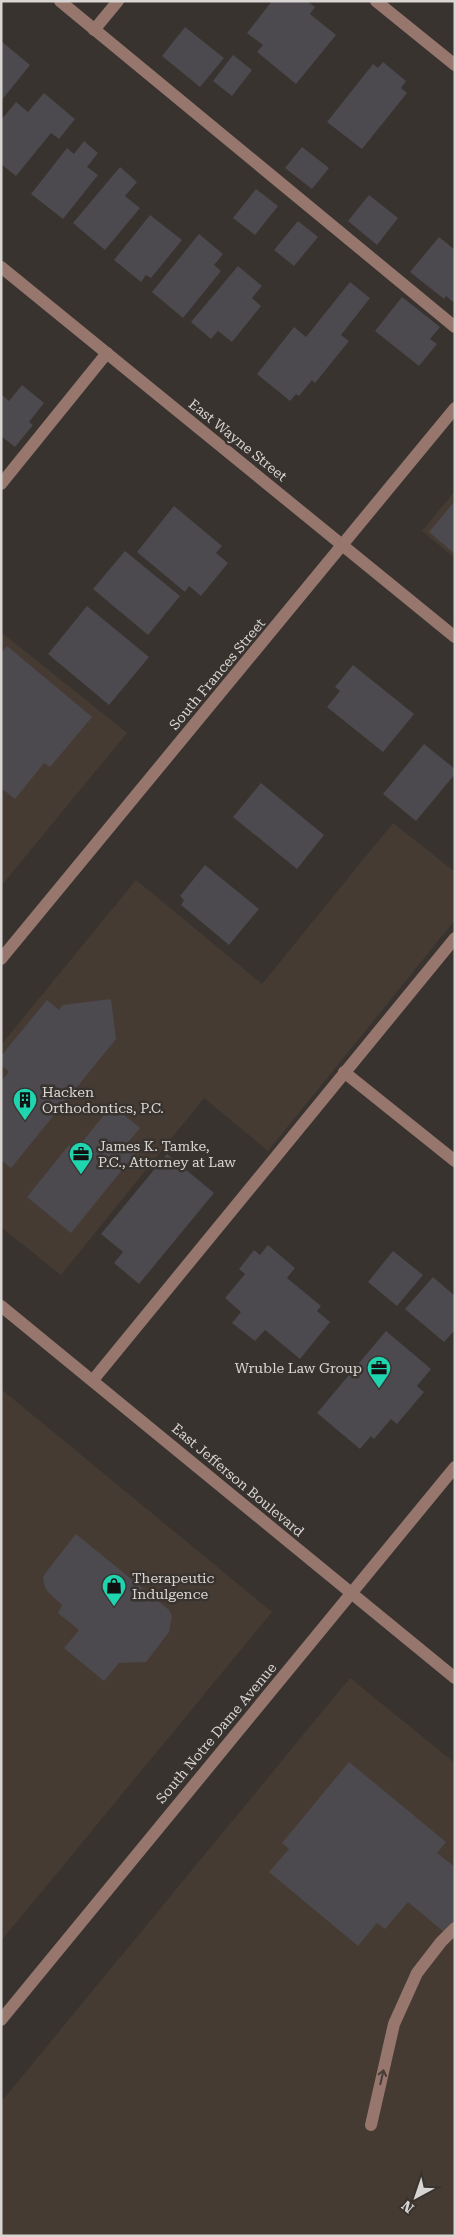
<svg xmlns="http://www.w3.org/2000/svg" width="456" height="2237" font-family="'Roboto Serif',serif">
<rect width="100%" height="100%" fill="#38332f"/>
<g fill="#463b33">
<polygon points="455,491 455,558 422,531"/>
<polygon points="1,632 127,733 1,886"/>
<polygon points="393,823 455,872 455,920 268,1151 204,1098 61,1275 1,1227 1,1045 136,880 262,984"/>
<polygon points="1,1389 272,1612 1,1941"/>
<polygon points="350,1678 455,1763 455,2236 1,2236 1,2102"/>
</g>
<g fill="#4c494f">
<polygon points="272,1 307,1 315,7 310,14 336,35 296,84 257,52 263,45 247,33"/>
<polygon points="185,27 224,58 200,87 162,56"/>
<polygon points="1,41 30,65 1,101"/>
<polygon points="233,55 252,70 232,96 213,81"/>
<polygon points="383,62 406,81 401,88 407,93 362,149 327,122 373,64 378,68"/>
<polygon points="44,93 75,119 59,139 51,133 16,176 1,164 1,120 16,102 28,112"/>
<polygon points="84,141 98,153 87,167 98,175 63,219 31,194 67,148 74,154"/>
<polygon points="302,147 329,168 312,189 285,168"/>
<polygon points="120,167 137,182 125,196 140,208 105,250 73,223"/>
<polygon points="256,189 278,206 255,235 233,218"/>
<polygon points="369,195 398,218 377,245 348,221"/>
<polygon points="150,215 182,240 151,278 146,275 141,282 114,260"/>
<polygon points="298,221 318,237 294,266 274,250"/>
<polygon points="199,234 223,254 214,265 221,271 183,318 152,292"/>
<polygon points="439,237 455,250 455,300 453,302 446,296 444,299 410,272"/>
<polygon points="238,266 262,286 252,298 261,306 232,342 218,331 211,339 191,322"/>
<polygon points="350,282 370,298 341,335 349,341 315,383 312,380 299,396 296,394 290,401 257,374 294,327 306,337"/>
<polygon points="402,297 440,327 430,339 437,344 419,366 375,331"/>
<polygon points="22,385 44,403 29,422 33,425 15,447 1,436 1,396 2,395 9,401"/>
<polygon points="455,501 455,554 429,532"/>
<polygon points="174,506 222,546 216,553 228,563 201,596 189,586 185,592 137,552"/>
<polygon points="125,551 180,596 148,635 93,589"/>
<polygon points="87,606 149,657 109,705 48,654"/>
<polygon points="7,646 92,717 50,767 44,763 15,799 1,788 1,653"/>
<polygon points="353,665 414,714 383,752 327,707 340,691 335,687"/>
<polygon points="424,744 455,769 455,774 416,821 383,794"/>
<polygon points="261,783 324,835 297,869 233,817"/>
<polygon points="205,865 259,909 229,945 181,905 184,900 180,896"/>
<polygon points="111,999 116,1039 11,1168 1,1160 1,1081 9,1072 1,1065 1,1056 47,1000 59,1010 63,1005"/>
<polygon points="112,1105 140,1128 125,1146 135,1154 71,1233 27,1197 69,1145 75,1151"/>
<polygon points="167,1154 214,1193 139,1284 114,1263 123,1252 101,1234"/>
<polygon points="268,1245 295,1268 287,1278 321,1306 317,1311 330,1322 300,1359 265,1330 255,1341 232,1323 241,1312 225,1298 245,1274 239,1269 254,1250 260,1255"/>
<polygon points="393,1251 423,1275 397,1306 368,1282"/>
<polygon points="433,1277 455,1296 455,1330 444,1342 405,1309"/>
<polygon points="386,1331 431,1369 417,1386 424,1392 397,1424 391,1419 374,1439 371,1436 360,1449 317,1413"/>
<polygon points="76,1534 169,1610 172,1616 169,1632 146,1662 119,1663 104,1681 64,1648 79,1630 58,1613 62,1605 47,1591 44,1584 43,1577 47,1571"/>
<polygon points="349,1762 446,1842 437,1853 455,1867 455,1941 408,1902 385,1929 377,1923 358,1946 269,1872 289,1849 282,1843"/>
</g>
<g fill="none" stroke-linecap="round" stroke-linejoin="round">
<g stroke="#97776d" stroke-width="12">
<polyline points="60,1 455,327"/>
<polyline points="376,1 455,65"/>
<polyline points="94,30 118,1"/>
<polyline points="1,267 455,637"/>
<polyline points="1,484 107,353"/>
<polyline points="1,959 455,408"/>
<polyline points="344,1072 455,1161"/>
<polyline points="1,1306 455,1678"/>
<polyline points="93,1380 455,938"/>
<polyline points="1,2020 455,1467"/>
<polyline points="371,2125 394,2024 417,1973 441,1942 455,1928"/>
</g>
</g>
<defs><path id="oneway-shaft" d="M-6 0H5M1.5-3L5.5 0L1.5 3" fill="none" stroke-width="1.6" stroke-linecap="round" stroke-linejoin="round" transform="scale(1.25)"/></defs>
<use stroke="#463d38" href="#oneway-shaft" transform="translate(382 2077) rotate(-77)"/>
<defs>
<symbol id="building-pin" viewBox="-11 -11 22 30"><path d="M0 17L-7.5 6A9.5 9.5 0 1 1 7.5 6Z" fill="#1fd5b0" stroke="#38332f"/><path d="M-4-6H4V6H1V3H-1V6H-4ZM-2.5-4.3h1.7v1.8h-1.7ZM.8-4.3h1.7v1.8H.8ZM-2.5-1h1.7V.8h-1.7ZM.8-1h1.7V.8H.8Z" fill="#111"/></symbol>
<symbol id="office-pin" viewBox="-11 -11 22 30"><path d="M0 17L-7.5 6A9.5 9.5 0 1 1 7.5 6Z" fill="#1fd5b0" stroke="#38332f"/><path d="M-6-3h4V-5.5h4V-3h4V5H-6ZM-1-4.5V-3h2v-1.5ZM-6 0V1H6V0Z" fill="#111"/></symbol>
<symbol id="shop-pin" viewBox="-11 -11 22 30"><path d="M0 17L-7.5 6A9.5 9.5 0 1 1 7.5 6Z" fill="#1fd5b0" stroke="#38332f"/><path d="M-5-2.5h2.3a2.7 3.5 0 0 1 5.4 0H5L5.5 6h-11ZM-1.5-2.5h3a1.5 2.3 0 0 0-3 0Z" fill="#111"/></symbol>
</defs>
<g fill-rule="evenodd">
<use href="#building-pin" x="11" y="1086" width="28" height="38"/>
<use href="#office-pin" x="67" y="1140" width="28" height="38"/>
<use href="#office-pin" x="365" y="1354" width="28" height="38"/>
<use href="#shop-pin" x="100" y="1572" width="28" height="38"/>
</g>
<g text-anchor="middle" stroke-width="5" stroke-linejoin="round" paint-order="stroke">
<g font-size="14" fill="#d9d5d3" stroke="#38332f">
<text transform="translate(238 440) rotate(39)" y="5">East Wayne Street</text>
<text transform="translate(217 674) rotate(-50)" y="5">South Frances Street</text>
<text transform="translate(238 1480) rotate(40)" y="5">East Jefferson Boulevard</text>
<text transform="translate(216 1733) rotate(-50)" y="5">South Notre Dame Avenue</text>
</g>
<g font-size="14" fill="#d9d5d3" stroke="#38332f" text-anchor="start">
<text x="42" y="1097">Hacken<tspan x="42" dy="16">Orthodontics, P.C.</tspan></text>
<text x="98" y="1151">James K. Tamke,<tspan x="98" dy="16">P.C., Attorney at Law</tspan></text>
<text x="362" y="1373" text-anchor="end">Wruble Law Group</text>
<text x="132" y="1583">Therapeutic<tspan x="132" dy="16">Indulgence</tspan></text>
</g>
</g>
<rect width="456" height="2237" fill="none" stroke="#d9d5d3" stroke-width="5"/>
<g transform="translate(416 2197) rotate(220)" stroke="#38332f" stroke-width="4" paint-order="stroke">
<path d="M0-4L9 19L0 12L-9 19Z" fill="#d9d5d3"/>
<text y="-8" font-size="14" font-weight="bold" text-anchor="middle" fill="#d9d5d3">N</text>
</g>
</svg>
